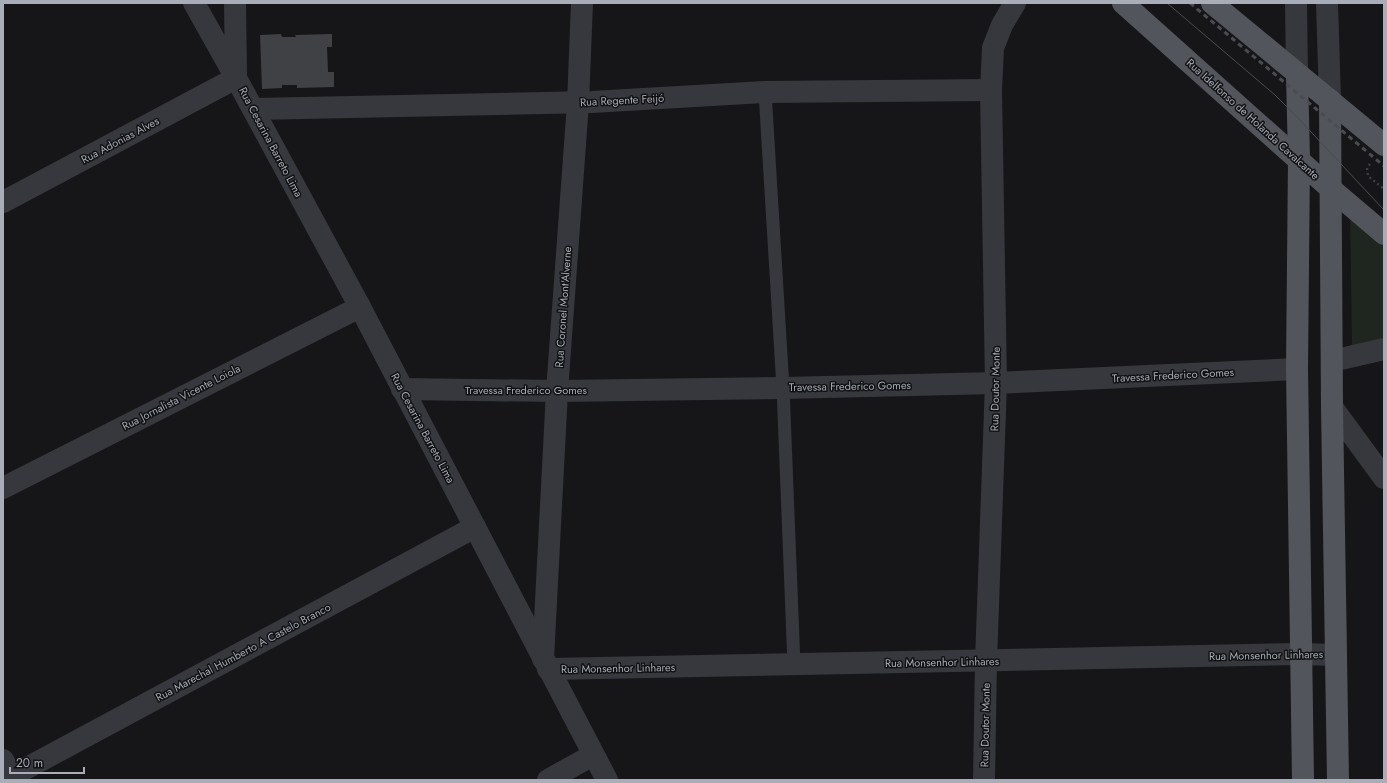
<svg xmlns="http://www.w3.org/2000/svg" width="1387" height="783" font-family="Jost,sans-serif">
<rect width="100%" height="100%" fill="#161618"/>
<polygon fill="#1e261f" points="1350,214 1384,244 1384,338 1352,346"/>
<polygon fill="#404145" points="281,34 282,37 296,37 295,35 332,34 332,47 327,47 328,72 334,72 334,87 297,88 297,85 282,85 282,88 262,89 260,35"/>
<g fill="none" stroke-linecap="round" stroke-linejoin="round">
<polyline stroke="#3d3f44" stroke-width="2.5" stroke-dasharray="2 3" stroke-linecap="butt" points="1370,164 1367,168 1368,176 1384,189"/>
<polyline stroke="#37383d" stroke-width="13" points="765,92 783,388 794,665"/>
<g stroke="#37383d" stroke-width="22">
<polyline points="194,3 236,78 360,307 607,780"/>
<polyline points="235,3 236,75"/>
<polyline points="253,109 592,102 765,92 991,90"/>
<polyline points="3,202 236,78"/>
<polyline points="1332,361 1384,349"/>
<polyline points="402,389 557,391 783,388 996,383 1297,369"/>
<polyline points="1332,407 1384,478"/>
<polyline points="3,488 360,307"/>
<polyline points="543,659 557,391 578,103 582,3"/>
<polyline points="548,669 1301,654 1335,655"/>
<polyline points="3,760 14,780"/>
<polyline points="12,776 475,527"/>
<polyline points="548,780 593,755"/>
<polyline points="984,780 986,661 996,383 991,90 993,48 1002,25 1015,3"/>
</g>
<g stroke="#37383d" stroke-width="22">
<polyline points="1296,3 1297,75"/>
<polyline points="1327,3 1330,100"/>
</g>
<g stroke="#53555c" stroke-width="22">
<polyline points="1123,3 1330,188 1384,234"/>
<polyline points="1212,3 1384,145"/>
<polyline points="1297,75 1299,159 1297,369 1303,780"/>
<polyline points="1330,100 1332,407 1338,780"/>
</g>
<polyline stroke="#4a4c52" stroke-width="1" points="1167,3 1275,95 1298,118 1384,210"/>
<polyline stroke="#4a4c52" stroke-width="3" stroke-dasharray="5 4" stroke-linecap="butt" points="1190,3 1384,166"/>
</g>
<g text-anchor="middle" stroke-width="3" stroke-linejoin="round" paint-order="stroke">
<g font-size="11" fill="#a8adb8" stroke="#111113">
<text transform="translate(622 100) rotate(-3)" y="4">Rua Regente Feijó</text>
<text transform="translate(1253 119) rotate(42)" y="4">Rua Idelfonso de Holanda Cavalcante</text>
<text transform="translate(120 140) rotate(-28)" y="4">Rua Adonias Alves</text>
<text transform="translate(271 142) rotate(62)" y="4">Rua Cesarina Barreto Lima</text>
<text transform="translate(563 307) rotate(-86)" y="4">Rua Coronel Mont'Alverne</text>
<text transform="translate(1173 375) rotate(-3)" y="4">Travessa Frederico Gomes</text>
<text transform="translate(850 386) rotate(-1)" y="4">Travessa Frederico Gomes</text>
<text transform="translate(995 389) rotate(-89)" y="4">Rua Doutor Monte</text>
<text x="526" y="394">Travessa Frederico Gomes</text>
<text transform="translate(181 397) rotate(-27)" y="4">Rua Jornalista Vicente Loiola</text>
<text transform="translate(423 428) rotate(62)" y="4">Rua Cesarina Barreto Lima</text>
<text transform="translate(243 652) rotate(-28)" y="4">Rua Marechal Humberto A Castelo Branco</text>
<text transform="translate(1266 655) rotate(-1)" y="4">Rua Monsenhor Linhares</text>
<text transform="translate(942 662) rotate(-1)" y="4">Rua Monsenhor Linhares</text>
<text transform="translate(618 668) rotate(-1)" y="4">Rua Monsenhor Linhares</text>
<text transform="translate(985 725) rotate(-89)" y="4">Rua Doutor Monte</text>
</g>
</g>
<rect width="1387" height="783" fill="none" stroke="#a8adb8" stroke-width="8"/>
<path d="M10 767v6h74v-6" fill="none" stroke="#a8adb8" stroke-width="2"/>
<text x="16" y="767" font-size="12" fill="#a8adb8" stroke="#111113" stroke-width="3" paint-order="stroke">20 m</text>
</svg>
